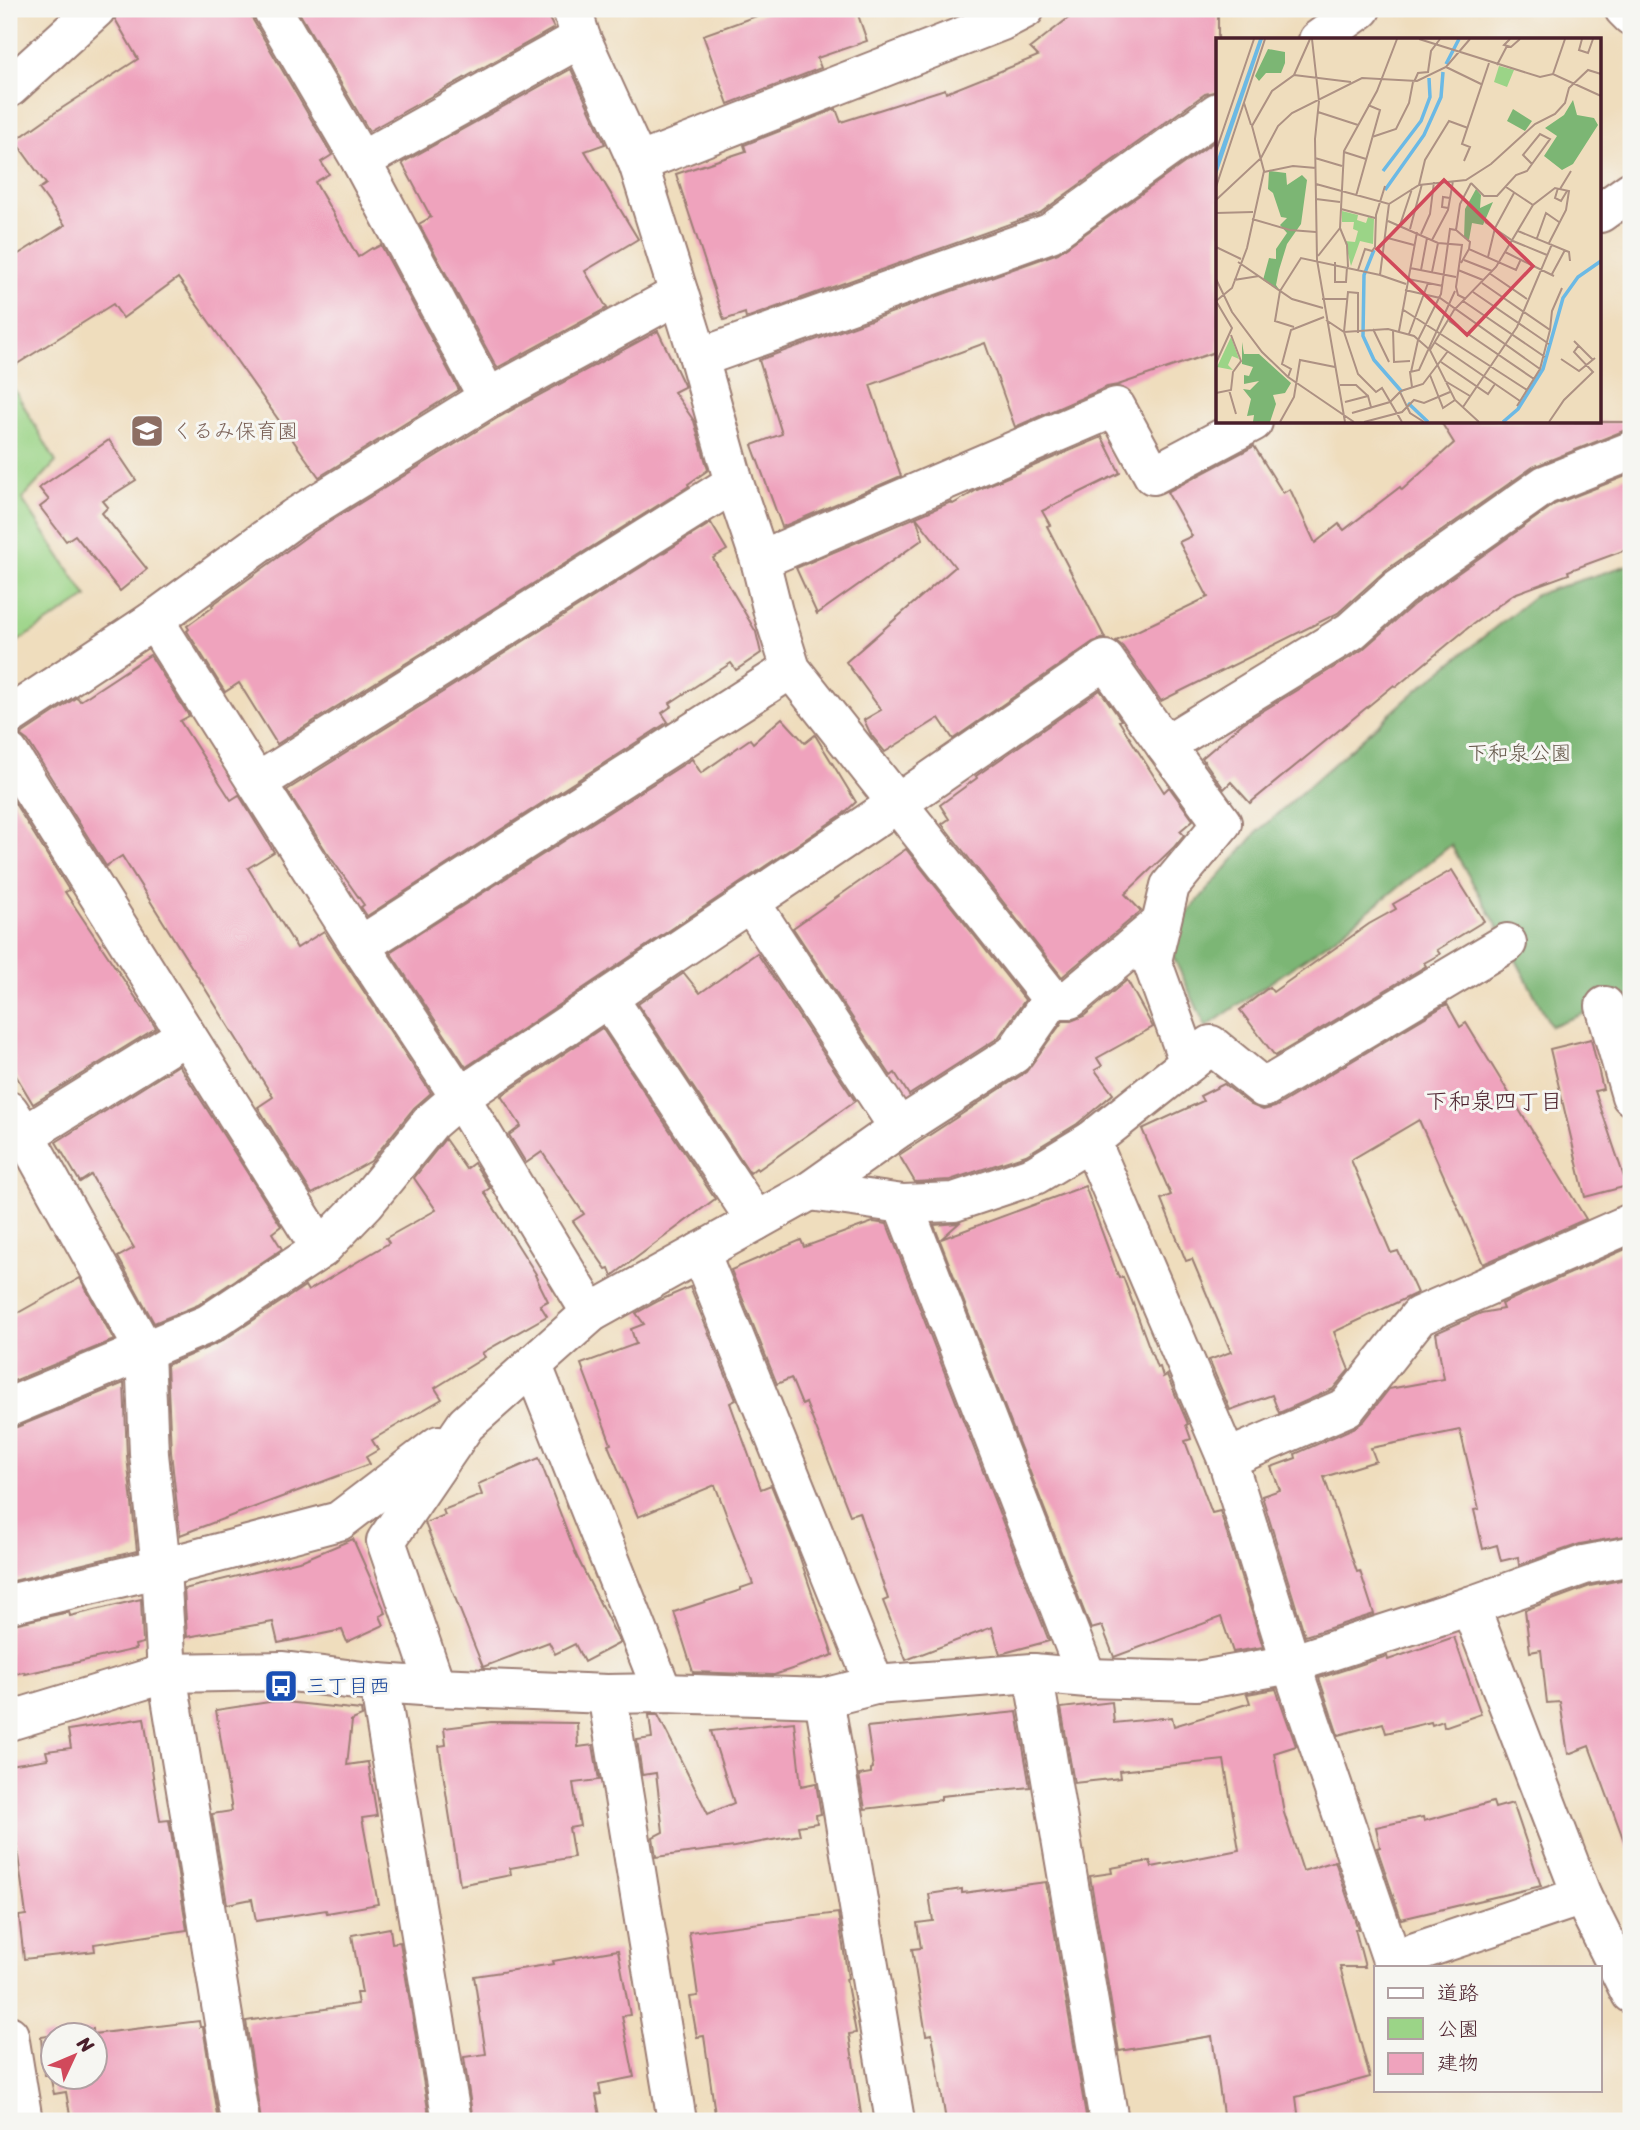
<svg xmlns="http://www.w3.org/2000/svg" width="1640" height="2130" font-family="Sriracha,'Klee One',sans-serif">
<rect width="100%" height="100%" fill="#f6f6f2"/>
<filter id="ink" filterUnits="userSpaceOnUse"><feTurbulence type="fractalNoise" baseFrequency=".0143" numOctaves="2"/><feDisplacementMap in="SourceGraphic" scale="14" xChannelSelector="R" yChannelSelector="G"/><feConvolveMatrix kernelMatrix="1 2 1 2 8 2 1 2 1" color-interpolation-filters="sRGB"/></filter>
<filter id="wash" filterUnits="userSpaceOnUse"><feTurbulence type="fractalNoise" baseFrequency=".00686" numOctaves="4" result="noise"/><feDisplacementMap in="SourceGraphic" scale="28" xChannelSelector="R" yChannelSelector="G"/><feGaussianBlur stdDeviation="1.57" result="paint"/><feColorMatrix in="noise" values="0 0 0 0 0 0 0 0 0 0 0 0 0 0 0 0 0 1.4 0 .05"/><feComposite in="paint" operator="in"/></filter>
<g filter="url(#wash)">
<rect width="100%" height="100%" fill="#efddbd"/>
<polygon fill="#9bd487" stroke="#727a59" stroke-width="2" points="9,384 16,392 56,462 22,499 87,597 9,647"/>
<polygon fill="#7cb674" stroke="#636a50" stroke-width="2" points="1631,564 1631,996 1551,1026 1507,943 1451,845 1332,940 1206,1027 1165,939 1258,831 1417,690 1537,594"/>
<g id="blocks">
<g fill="#efa3bd" fill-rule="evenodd">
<polygon points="117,9 250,9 253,20 332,155 321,162 329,174 315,182 358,257 372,248 373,249 381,245 459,390 319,477 178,278 123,318 113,304 9,369 9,260 65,225 39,189 46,184 15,141 56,112 138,59 115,19"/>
<polygon points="297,9 544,9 554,28 369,131"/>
<polygon points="776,9 856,9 867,41 817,58 821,68 728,104 703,35"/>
<polygon points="1080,9 1218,9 1218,91 1205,94 1040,213 746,318 745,313 724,320 676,174 746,151 744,145 836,109 841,122 945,89 946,93 1038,56 1030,48"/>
<polygon points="571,69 605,144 585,151 638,239 585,271 607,308 497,368 419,224 431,217 402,163"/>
<polygon points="1218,139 1218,351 1118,385 1107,387 1015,427 985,343 870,385 901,476 782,527 752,445 782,434 759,360 1058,253"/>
<polygon points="658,331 684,385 684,387 674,392 694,421 708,470 688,484 689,486 277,744 239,683 225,692 187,631 189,629 187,626 213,607 212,605 313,532 499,417"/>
<polygon points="1441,422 1631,422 1631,430 1623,431 1533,467 1386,570 1338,613 1161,701 1123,647 1116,641 1208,597 1179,542 1192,536 1167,492 1254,446 1283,493 1290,489 1315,543 1339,524 1344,530 1400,487 1402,490 1454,443"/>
<polygon points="1102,437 1120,473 1042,511 1050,525 1047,526 1105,638 1093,642 953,739 939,718 885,752 871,735 864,720 881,710 846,662 955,567 916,517 951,502 953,504 977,490"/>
<polygon points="109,440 136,480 103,501 108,507 102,513 147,569 120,591 75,535 66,541 40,507 49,500 39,488"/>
<polygon points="1631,474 1631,548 1568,571 1569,574 1514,594 1469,627 1396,687 1394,685 1250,803 1231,782 1224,789 1202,758 1243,723 1362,650 1413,605 1555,504"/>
<polygon points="916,517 923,539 817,614 796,568"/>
<polygon points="711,523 727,550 713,558 756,632 761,653 736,670 731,663 670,703 672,706 662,713 668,722 367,916 361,907 364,905 326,851 287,790"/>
<polygon points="150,655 189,716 180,721 231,800 239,795 274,852 248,868 297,948 324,931 431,1093 414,1108 371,1161 312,1194 258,1107 273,1097 122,856 106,866 28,741 20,735 77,697 80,701"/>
<polygon points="1100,690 1121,720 1119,721 1164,792 1169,787 1193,820 1180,831 1184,835 1174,847 1125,894 1141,911 1062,977 942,824 949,819 940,805 977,778 976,776"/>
<polygon points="782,718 805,743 815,735 856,802 843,814 466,1067 390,952 692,759 701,773 750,739 753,743"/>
<polygon points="9,794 69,890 65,892 156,1028 33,1104 9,1064"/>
<polygon points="906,849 1025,1000 998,1038 909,1095 895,1073 891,1076 793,928"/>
<polygon points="1452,870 1484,921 1437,950 1440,954 1424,963 1426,966 1275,1056 1240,1010 1269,987 1273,992 1369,924 1396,909 1393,904"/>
<polygon points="757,953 855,1101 758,1170 756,1168 750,1173 638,1004 684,973 700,993"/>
<polygon points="1127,980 1153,1027 1097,1058 1102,1066 1095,1070 1113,1094 1077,1124 1026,1155 950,1180 915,1182 899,1155 1026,1072 1063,1021 1071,1021 1084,1016"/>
<polygon points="1447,1004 1460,1027 1466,1023 1586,1219 1483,1264 1419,1120 1351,1160 1391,1253 1398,1251 1417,1293 1334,1332 1349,1370 1333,1389 1279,1413 1272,1395 1230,1410 1209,1360 1231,1352 1192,1259 1186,1261 1161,1199 1171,1195 1142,1129 1203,1101 1200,1096 1224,1084 1251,1105 1263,1110 1275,1107"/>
<polygon points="602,1028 715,1199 612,1276 609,1268 606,1269 573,1221 584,1214 542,1152 526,1163 509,1135 521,1126 501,1096"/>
<polygon points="1591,1039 1603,1089 1595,1091 1627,1186 1585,1197 1550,1049"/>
<polygon points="179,1065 281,1226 272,1233 282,1249 198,1305 154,1323 118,1257 134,1248 91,1175 80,1182 56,1142"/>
<polygon points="445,1139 466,1169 474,1163 490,1188 484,1192 536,1274 535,1275 548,1301 540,1305 547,1316 482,1353 485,1357 435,1388 442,1399 372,1440 378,1450 366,1457 370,1464 180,1535 171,1452 167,1365 220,1342 305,1286 308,1291 389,1243 386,1238 436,1210 414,1178"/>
<polygon points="1085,1186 1119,1278 1123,1277 1157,1368 1160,1367 1163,1377 1167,1375 1188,1424 1186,1425 1191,1439 1185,1441 1212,1513 1220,1511 1263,1647 1233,1652 1221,1617 1114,1657 1102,1626 1091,1629 934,1225 959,1223 941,1239"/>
<polygon points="873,1222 887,1224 1049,1641 1000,1654 992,1627 906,1660 883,1601 888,1599 859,1512 850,1515 806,1403 802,1405 791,1378 777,1384 731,1270 801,1240 804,1247"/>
<polygon points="1628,1248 1631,1259 1631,1535 1580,1544 1519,1565 1518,1557 1501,1561 1497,1545 1483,1549 1474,1510 1479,1509 1460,1430 1371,1448 1376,1461 1324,1477 1357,1572 1360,1571 1374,1614 1305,1636 1262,1496 1280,1490 1271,1467 1296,1458 1295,1454 1356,1427 1364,1421 1389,1389 1444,1379 1436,1333 1481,1313 1503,1309 1501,1304"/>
<polygon points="80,1278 114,1340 9,1383 9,1318"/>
<polygon points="690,1287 736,1400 730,1403 761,1489 771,1485 798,1552 833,1655 774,1675 693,1672 674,1612 741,1590 741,1588 753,1584 715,1485 638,1517 608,1445 611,1444 581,1364 636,1344 631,1329 644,1324 636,1313 658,1301"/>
<polygon points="124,1383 127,1456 137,1551 9,1582 9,1428 17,1427"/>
<polygon points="539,1458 577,1557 620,1643 584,1662 575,1644 555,1654 549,1642 483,1667 425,1523 445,1515 443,1510 482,1495 478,1484"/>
<polygon points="353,1539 386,1613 380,1616 384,1625 347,1642 342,1630 278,1643 273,1622 187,1637 184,1589 303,1560"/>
<polygon points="1631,1578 1631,1848 1627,1849 1589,1746 1568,1754 1560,1702 1547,1703 1541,1650 1530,1652 1525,1610 1590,1586"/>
<polygon points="141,1599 143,1643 135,1645 136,1649 25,1674 24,1672 9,1675 9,1625 69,1612 70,1616"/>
<polygon points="1454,1637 1481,1714 1444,1727 1443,1721 1432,1725 1431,1722 1386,1733 1383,1723 1338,1735 1319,1678 1387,1656 1388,1660"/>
<polygon points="1276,1689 1296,1746 1274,1753 1284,1813 1303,1871 1335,1861 1358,1929 1355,1929 1365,1967 1340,1967 1370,2077 1296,2097 1299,2121 1224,2121 1212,2036 1119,2051 1090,1876 1112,1873 1111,1868 1150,1861 1152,1867 1239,1850 1224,1760 1119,1771 1120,1778 1074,1783 1061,1708 1112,1702 1114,1723 1172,1717 1174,1726 1250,1703 1247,1694"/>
<polygon points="276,1701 361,1710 362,1716 350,1721 352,1721 347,1765 368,1762 377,1816 362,1818 378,1904 327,1913 326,1910 256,1921 252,1899 227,1904 212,1814 232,1811 216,1710"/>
<polygon points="1017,1712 1030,1787 941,1796 941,1800 865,1809 859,1775 871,1773 871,1769 873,1768 867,1727"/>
<polygon points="649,1715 658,1715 708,1814 734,1803 711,1731 794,1722 801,1786 816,1783 821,1814 816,1815 817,1823 798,1826 800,1835 734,1847 656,1857 653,1837 663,1832 656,1773 642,1775 637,1740 652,1738"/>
<polygon points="144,1718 160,1821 169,1820 187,1930 94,1944 95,1951 24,1959 19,1916 26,1915 12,1812 9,1812 9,1765 48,1759 46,1751 71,1748 68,1730"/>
<polygon points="491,1722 577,1723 578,1747 593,1745 599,1780 573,1783 580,1826 569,1828 574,1857 510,1868 511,1875 460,1885 439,1746 446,1745 444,1728"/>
<polygon points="1493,1802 1495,1808 1513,1803 1541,1886 1401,1919 1377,1848 1380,1847 1376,1827 1423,1817 1424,1821"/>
<polygon points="1046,1882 1087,2121 946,2121 932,2034 926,2035 912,1949 921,1948 917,1923 933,1921 929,1894 962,1889 962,1893"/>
<polygon points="838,1913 848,1978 846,1979 856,2033 849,2034 862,2121 716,2121 704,2036 697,2037 690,1997 698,1996 689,1932"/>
<polygon points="390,1928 392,1943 400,1942 430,2121 261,2121 246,2021 358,2004 356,1993 362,1993 352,1935"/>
<polygon points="618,1950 630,2015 622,2016 634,2077 599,2084 601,2094 596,2095 601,2121 473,2121 464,2057 486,2054 474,1976 554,1964 553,1961"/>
<path d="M199,2021l1,6h3l15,94h-147l-5,-29 -12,2 -4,-19h-6l-3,-38 52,-8v5zM52,2035h42v42h-42z"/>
</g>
</g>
</g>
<g filter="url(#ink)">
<use href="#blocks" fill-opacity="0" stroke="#9c7e74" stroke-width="2"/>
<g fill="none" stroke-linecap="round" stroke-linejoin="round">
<defs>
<g id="minor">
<polyline points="272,9 361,161 488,398"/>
<polyline points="1624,9 1631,16"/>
<polyline points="1318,40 1361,9"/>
<polyline points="9,88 96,9"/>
<polyline points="361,161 581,38"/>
<polyline points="638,163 1002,21 1025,9"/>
<polyline points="1600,213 1631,191"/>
<polyline points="699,358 1050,233 1218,112"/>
<polyline points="760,560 1116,407 1153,475 1253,422"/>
<polyline points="154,620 360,946 460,1097 591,1313"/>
<polyline points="9,716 154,620 294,518 488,398 679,294"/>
<polyline points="9,753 321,1249"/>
<polyline points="258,782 734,483"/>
<polyline points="750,902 899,1128"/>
<polyline points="360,946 791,669"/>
<polyline points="608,998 756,1221"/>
<polyline points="1052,999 1070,999 1161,923"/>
<polyline points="1605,1006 1631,1096"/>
<polyline points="1189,1063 1211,1045 1264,1088 1507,943"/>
<polyline points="9,1111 25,1135 145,1351 149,1454 161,1568 167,1673 240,2121"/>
<polyline points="1091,1141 1189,1063 1152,961 1170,886 1222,823 1165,745"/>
<polyline points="9,1143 25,1135 186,1035"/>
<polyline points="810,1191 903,1204 954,1202 1035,1175 1091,1141 1227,1459 1291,1664 1392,1960 1582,1896"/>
<polyline points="903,1204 1087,1678"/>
<polyline points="700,1252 875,1685"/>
<polyline points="533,1366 663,1693"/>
<polyline points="9,1407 208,1324 321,1249 366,1202 431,1122 460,1097 898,803 1105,660 1165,745 1351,631 1399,588 1545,485 1631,451"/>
<polyline points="1227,1459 1347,1407 1419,1316 1631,1223"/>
<polyline points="9,1604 161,1568 339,1521 439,1445"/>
<polyline points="1470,1606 1582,1896 1631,1994"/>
<polyline points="1033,1673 1109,2121"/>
<polyline points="379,1683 452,2121"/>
<polyline points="436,1687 386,1541 466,1424 591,1313 810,1191 899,1128 1014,1054 1052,999 791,669 773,612 760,560 734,483 699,358 638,163 581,38 572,9"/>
<polyline points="607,1694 677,2121"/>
<polyline points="824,1698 895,2121"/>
<polyline points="9,1721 167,1673 283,1671 379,1683 436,1687 607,1694 663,1693 824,1698 875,1685 1033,1673 1087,1678 1196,1681 1291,1664 1470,1606 1584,1565 1631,1556"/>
<polyline points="9,2035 23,2121"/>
</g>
</defs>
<use href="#minor" stroke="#9c7e74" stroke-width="42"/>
<use href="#minor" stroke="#fff" stroke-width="38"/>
</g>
</g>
<defs>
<symbol id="school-square" viewBox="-11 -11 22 22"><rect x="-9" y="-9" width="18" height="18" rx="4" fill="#8d6e63" stroke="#f6f6f2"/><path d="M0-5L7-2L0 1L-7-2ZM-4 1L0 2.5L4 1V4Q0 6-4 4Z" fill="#fff"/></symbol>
<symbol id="bus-square" viewBox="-11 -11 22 22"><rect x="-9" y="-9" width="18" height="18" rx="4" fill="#1a4fb4" stroke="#f6f6f2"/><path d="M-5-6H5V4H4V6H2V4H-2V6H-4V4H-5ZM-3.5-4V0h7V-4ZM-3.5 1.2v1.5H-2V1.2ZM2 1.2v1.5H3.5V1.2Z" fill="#fff"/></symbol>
</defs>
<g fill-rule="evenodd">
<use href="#school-square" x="128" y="412" width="38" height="38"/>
<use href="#bus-square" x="262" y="1667" width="38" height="38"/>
</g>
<g text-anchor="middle" stroke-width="6" stroke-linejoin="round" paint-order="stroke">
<g font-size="21" fill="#785e54" stroke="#f6f6f2" text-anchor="start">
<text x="172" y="438">くるみ保育園</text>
</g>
<g font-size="21" fill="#625547" stroke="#f6f6f2">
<text x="1519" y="760">下和泉公園</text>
</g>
<g font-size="21" fill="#164399" stroke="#f6f6f2" text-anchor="start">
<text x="306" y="1693">三丁目西</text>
</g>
<g font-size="23" fill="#4a1f2b" stroke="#f6f6f2">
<text x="1494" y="1109">下和泉四丁目</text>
</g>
</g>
<g transform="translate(1216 38)">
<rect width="385" height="385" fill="#efddbd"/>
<path d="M283,28l15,4 -7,17 -13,-5zM126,173l16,4 -1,5 9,3 2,-6 6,2 -1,25 -13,-3 -9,25 -6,-25 10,1 3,-11 -5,-2 1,-7h-12zM15,299l8,22 -7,-3 -4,9 5,5 -16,-3z" fill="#9bd487"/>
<path d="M52,11l17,3v11l-4,10h-15l-7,8 -4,-5zM357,62l4,15 17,3 4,7 -25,39 -11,6 -18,-14 13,-20 -12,-8 19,-13zM297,71l19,12 -7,10 -18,-10zM53,133l17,2 1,12 15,-10 5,5 -6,44 -14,20 -8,26 -3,15 4,6 -17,-11 6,-22 7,1v-10l11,-16 -7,-8 7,-7 -6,-1 -8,-24 -5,-4zM260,151l5,6 -1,13 13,-6 -10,23 -11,-2 -3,17 -5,-2 1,-29zM26,304l2,12h15l32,29 -6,10 -12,2 3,9 -6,18h-17l1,-7 -7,1 4,-17 -8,-10 7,1 9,-9 -15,3v-9l5,1 4,-9 -11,-3z" fill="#7cb674"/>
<path d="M43,1h4l-47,138v-15z" fill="#6bb9e5"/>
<path fill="none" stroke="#6bb9e5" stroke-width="3.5" d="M230,26l13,-25M167,133l38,-50 9,-24 -1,-19M169,152l39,-55 17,-38 2,-25M158,212l-10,25 -1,61 11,24 28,32M192,365l20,19M287,384l15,-13 25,-40 20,-71 15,-21 23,-16"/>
<path fill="none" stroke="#ad9183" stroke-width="2" d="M96,1l7,62 -4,38 2,121 28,162M203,1l121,38 13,-3 48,22M294,1l-6,6 7,2 9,-8M366,1l-3,11 9,3 5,-14M281,27l10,-19M230,29l35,17M337,36l12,-35M78,37l57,7M198,44l4,-9 10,-1 3,-21 9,-12M28,65l7,22M102,74l40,13M156,99l24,-8 13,-26 4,-21M0,113l38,-112M128,114l22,7M99,120l27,8M248,123l6,-14 -8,-3 27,-81M48,134l29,-6 23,2M255,145l13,13h13l19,-21 11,-4 5,-7 18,-25 -10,-5 -17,21 9,9M100,146l73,20 30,-19 47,-5 25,-16 44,-40 20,-10 10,-11 4,-15 19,-18 13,4M203,147l6,-25 24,-39 19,7M0,149l49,-148M290,149l27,18M342,150l-3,10 6,3 6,-10M344,151l11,-18M140,158l24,-86 -12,-5M100,161l24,3M0,162l45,-42 17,-32 14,-13 70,-35 55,3 29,-14 24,-28M173,166l-9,71 26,9M232,170l-6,-1 1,-10 7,1M125,171l34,9M0,175l37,-1M36,181l38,11 26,2M172,183l50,22 24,2 -6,42 2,8 8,4M269,184l28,19 34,14M184,187l12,-36M124,190l7,17 1,22M194,191l12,-45M240,192l14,12 -1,7M302,193l51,21 1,9M205,196l9,-20 4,-32M168,199l30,8M321,200l9,-25 13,9M216,202l16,-30 5,-29M0,209l25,12M289,214l49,24M102,218l22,-28 4,-77 33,-60 20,-52M272,219l7,-29 19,-35M248,222l28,11M22,224l54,37 31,9M119,224v20h11l1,-15M245,225l8,-14 47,21 5,-11M194,230l46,9M142,232l7,-21 7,2 3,-4 1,-32 9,-29M205,232l6,-32M242,232l25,10M216,234l6,-29M273,235l38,26M336,236l13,-24M0,241l16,33 30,40 26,25 66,45M192,241l35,7M18,242l25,-4M266,245l68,47 -10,39 -23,37M189,252l35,8 100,71M257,254l76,52M106,261h26M247,263l82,56M186,271l125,81M110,282l18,12 44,-3 26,7 16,14 25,50 24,22M233,283l85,58M78,289l-19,-6 5,-30 21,-33 79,17M157,291l16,33M177,292l1,32 16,-1M334,292l2,-19 10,-23M183,293l18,-99M142,295v-40l-10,-1 -4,40 14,42 18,18 6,-4 20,34M193,296l19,-51M358,303l19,19M218,304l86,59M214,312l24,-40 42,-43 37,-62 22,-17 14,3 -3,19 -17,33M345,321l18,12 16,-13M225,324l47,32 7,-10M0,325l16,-35 -16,-27 16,-13 15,-40 17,-77 -12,-45 20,-35 22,-16 16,-36M195,334l7,-32 23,-46 9,-65 6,1 4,-26 11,-21M214,337l13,33 12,-8M72,339l3,-8 -9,-5 9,-34 33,-13M229,343l25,15M124,347h16l12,11M196,349l-2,-15 9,-2 36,-79M13,352l7,24M184,354l10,21 14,9M0,355l15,-3 2,-18 8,-11 -10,-26M129,364l23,-6 3,11M247,369l54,-80 35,-83M136,375l38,-11 11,-11 22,-7 25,-33M64,384l14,-25 6,-37 35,7M148,384l38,-10 12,-12 10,3 26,-11M333,384l15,-22 29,-28 -19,-20 5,-7"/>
<path fill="#d1495b" fill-opacity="0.15" stroke="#d1495b" stroke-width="3.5" d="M228,142l89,86 -66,69 -90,-86z"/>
<rect width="385" height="385" fill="none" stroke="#4a1f2b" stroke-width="3.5"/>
</g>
<rect width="1640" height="2130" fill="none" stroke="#f6f6f2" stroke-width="35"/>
<rect x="1374" y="1966" width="228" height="126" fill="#f6f6f2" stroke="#b1a0a2" stroke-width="2"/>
<rect x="1388" y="1988" width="35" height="10" fill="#ffffff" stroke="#b1a0a2" stroke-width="2"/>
<text x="1437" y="2000" font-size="21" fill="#4a1f2b">道路</text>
<rect x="1388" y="2018" width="35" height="21" fill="#9bd487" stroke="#b1a0a2" stroke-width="2"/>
<text x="1437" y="2036" font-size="21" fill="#4a1f2b">公園</text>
<rect x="1388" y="2053" width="35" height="21" fill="#efa3bd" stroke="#b1a0a2" stroke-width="2"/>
<text x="1437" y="2070" font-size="21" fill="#4a1f2b">建物</text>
<g transform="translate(74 2056) rotate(46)"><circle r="33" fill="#f6f6f2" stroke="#b1a0a2" stroke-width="2"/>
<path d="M0-5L12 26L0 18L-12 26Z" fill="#d1495b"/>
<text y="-10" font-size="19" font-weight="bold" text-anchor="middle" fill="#4a1f2b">N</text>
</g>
</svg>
